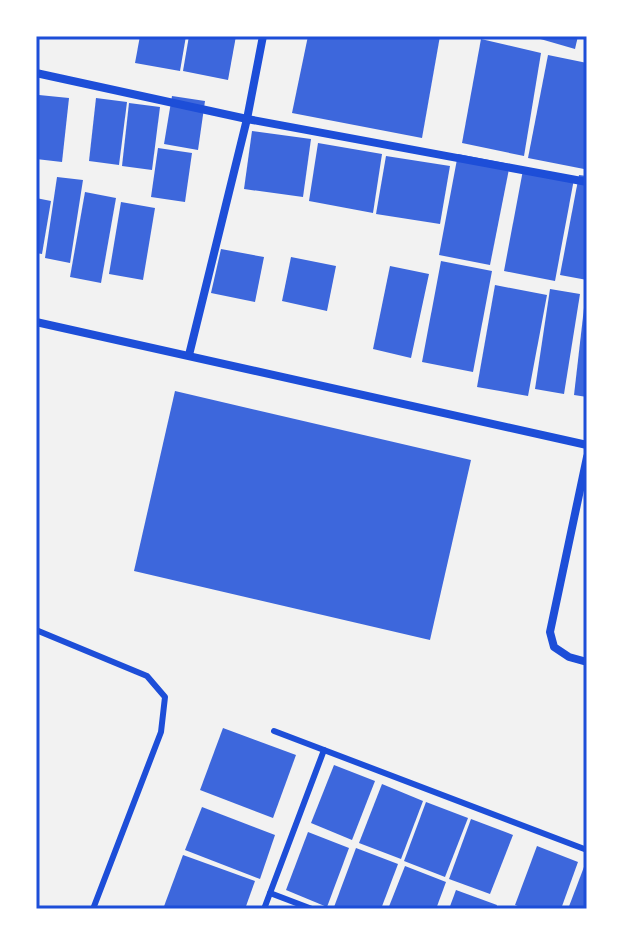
<svg xmlns="http://www.w3.org/2000/svg" width="623" height="945" font-family="'Source Sans 3',sans-serif">
<rect width="100%" height="100%" fill="#f2f2f2"/>
<g fill="#3d67dc">
<polygon points="140,36 186,36 180,71 135,63"/>
<polygon points="189,36 236,36 228,80 183,71"/>
<polygon points="308,36 440,36 422,138 292,113"/>
<polygon points="530,36 578,36 575,49"/>
<polygon points="481,39 541,53 524,156 462,143"/>
<polygon points="548,55 587,63 587,152 584,169 528,158"/>
<polygon points="39,95 69,98 62,162 36,159"/>
<polygon points="172,96 205,101 198,150 164,144"/>
<polygon points="96,98 127,102 119,165 89,161"/>
<polygon points="129,103 160,107 152,170 122,166"/>
<polygon points="252,131 311,139 303,197 244,189"/>
<polygon points="318,143 382,154 373,213 309,201"/>
<polygon points="158,148 192,153 185,202 151,197"/>
<polygon points="458,154 510,164 490,265 439,255"/>
<polygon points="386,156 450,166 440,224 376,214"/>
<polygon points="523,170 574,179 555,281 504,271"/>
<polygon points="579,175 587,176 587,280 560,275"/>
<polygon points="57,177 83,180 70,263 45,258"/>
<polygon points="85,192 116,198 101,283 70,277"/>
<polygon points="36,198 51,201 42,254 36,253"/>
<polygon points="121,202 155,208 143,280 109,274"/>
<polygon points="221,249 264,257 255,302 211,293"/>
<polygon points="291,257 336,266 327,311 282,301"/>
<polygon points="441,261 492,271 473,372 422,362"/>
<polygon points="390,266 429,274 411,358 373,349"/>
<polygon points="495,285 547,295 528,396 477,387"/>
<polygon points="550,289 580,294 564,394 535,389"/>
<polygon points="584,308 587,308 587,397 574,395"/>
<polygon points="175,391 471,460 430,640 134,571"/>
<polygon points="223,728 296,755 273,818 200,790"/>
<polygon points="334,765 375,781 352,840 311,823"/>
<polygon points="382,784 423,801 401,859 359,843"/>
<polygon points="426,802 468,818 445,877 404,861"/>
<polygon points="202,807 275,835 260,879 185,850"/>
<polygon points="471,819 513,835 490,894 449,879"/>
<polygon points="308,832 349,848 327,907 286,890"/>
<polygon points="537,846 578,862 561,909 526,909 515,905"/>
<polygon points="356,848 398,864 381,909 334,907"/>
<polygon points="183,855 255,881 245,909 163,909"/>
<polygon points="587,859 587,909 568,909"/>
<polygon points="405,866 446,882 436,909 388,909"/>
<polygon points="456,890 497,905 496,909 449,909"/>
</g>
<g fill="none" stroke-linecap="round" stroke-linejoin="round">
<g stroke="#1d4ed8" stroke-width="6">
<polyline points="36,630 147,676 165,697 161,732 93,909"/>
<polyline points="274,731 587,850"/>
<polyline points="270,893 312,909"/>
<polyline points="264,909 324,750"/>
</g>
<g stroke="#1d4ed8" stroke-width="8">
<polyline points="36,73 247,119 587,182"/>
<polyline points="36,322 587,445"/>
<polyline points="189,355 247,119 263,36"/>
<polyline points="587,457 550,632 554,647 569,657 587,662"/>
</g>
</g>
<rect width="623" height="945" fill="none" stroke="#ffffff" stroke-width="76"/>
<rect x="38" y="38" width="547" height="869" fill="none" stroke="#1d4ed8" stroke-width="3"/>
</svg>
